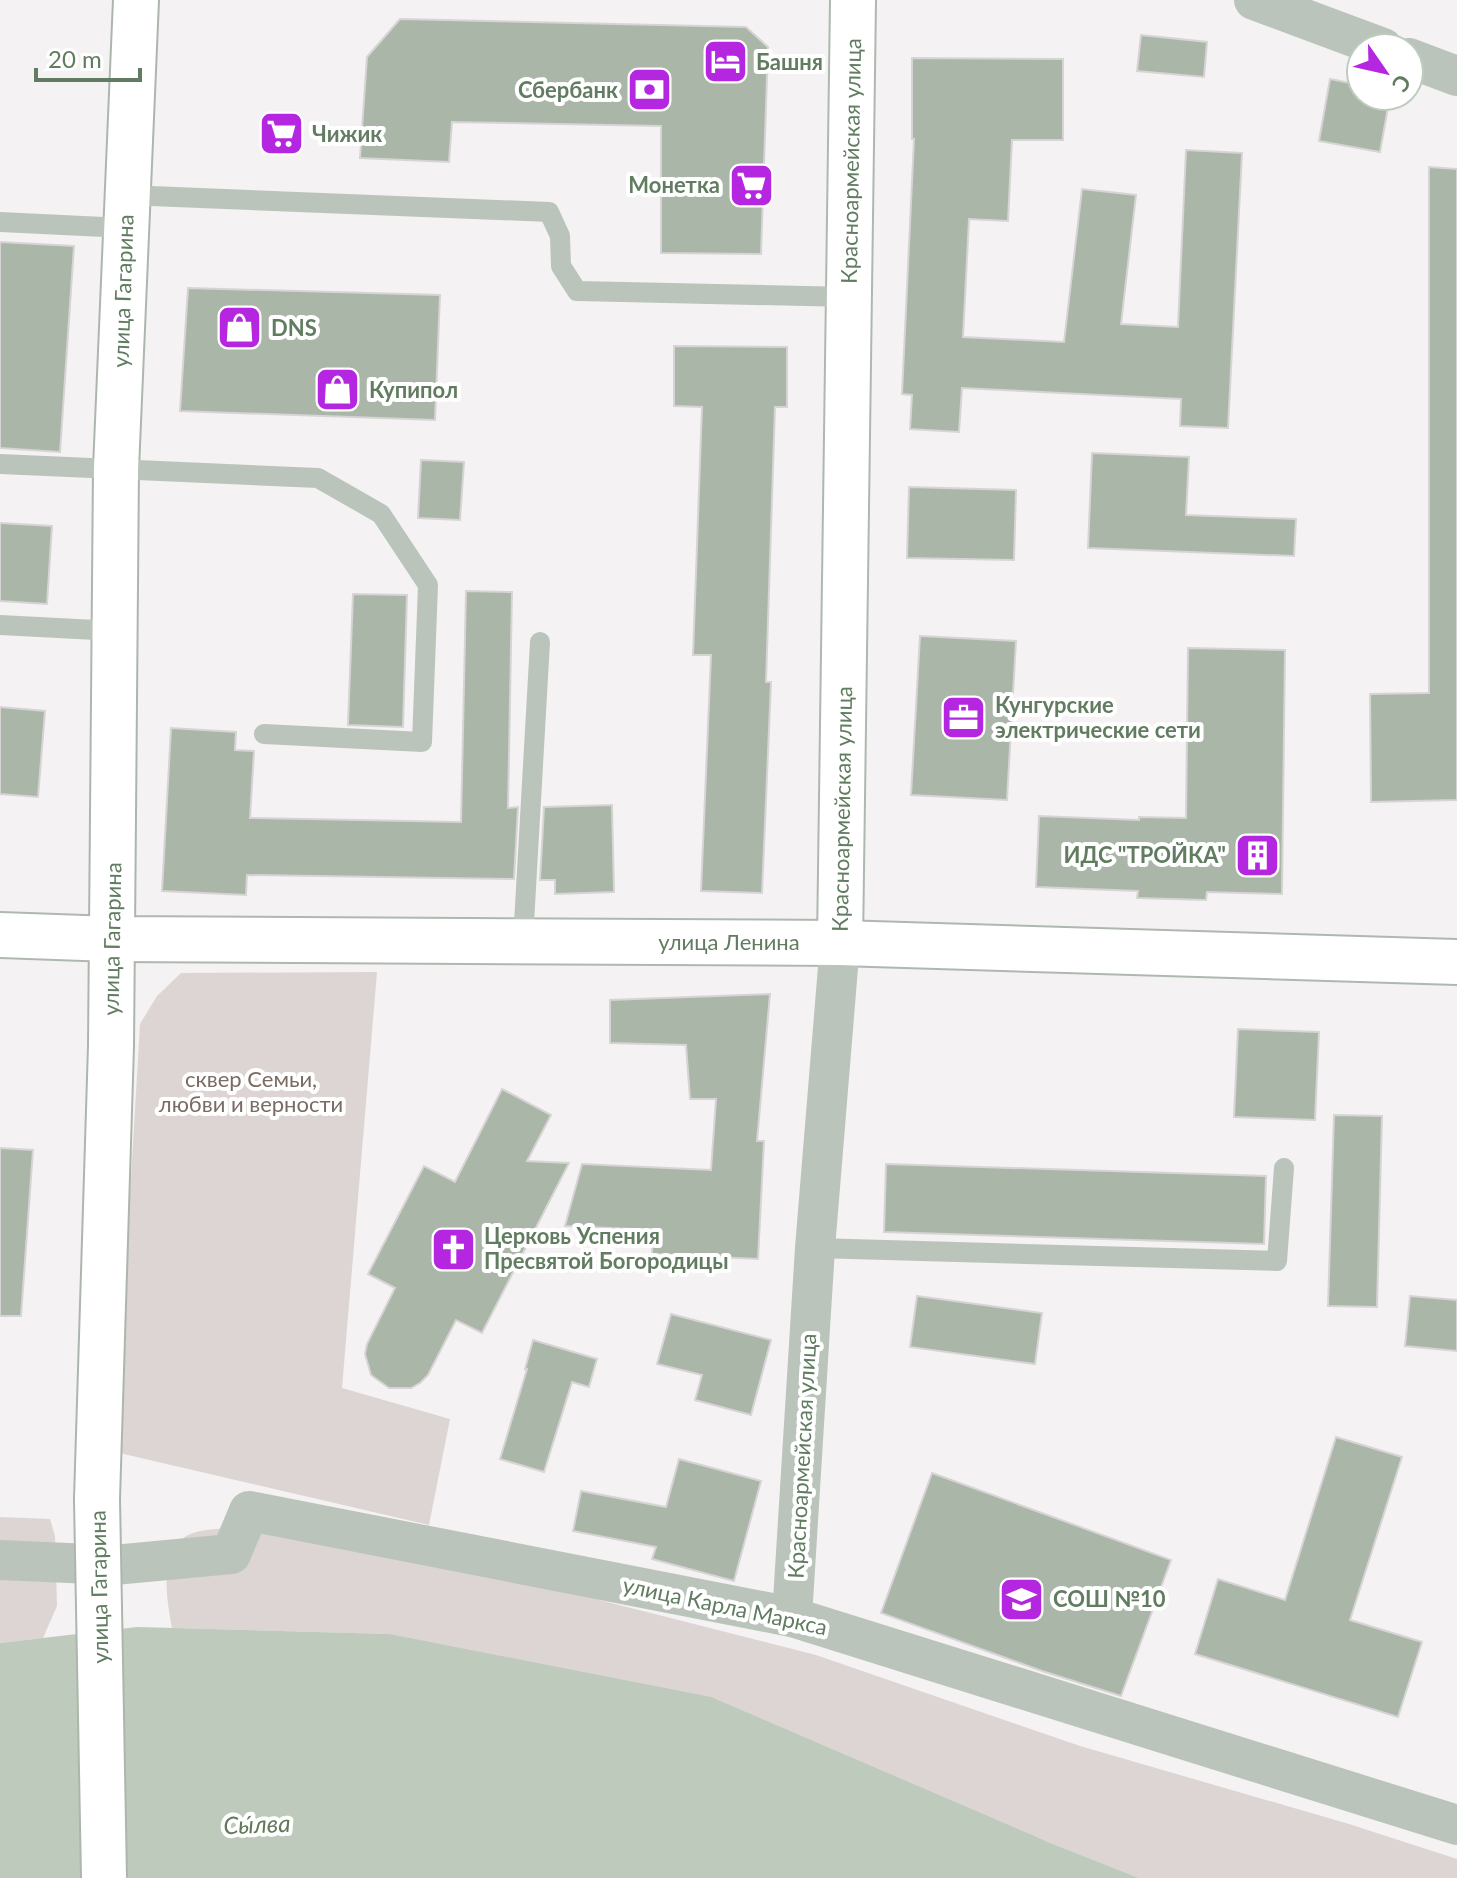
<svg xmlns="http://www.w3.org/2000/svg" width="1457" height="1878" font-family="Lato,sans-serif">
<rect width="100%" height="100%" fill="#f5f2f3"/>
<g fill="#dcd5d3">
<polygon points="377,972 342,1388 450,1419 429,1525 115,1452 140,1024 157,996 181,973"/>
<polygon points="0,1517 50,1519 55,1536 57,1606 43,1638 0,1643"/>
<path d="M230,1528l232,37 354,90 264,91 269,78 108,35v19h-318l-91,-36 -659,-208 -217,-6c-5,-28 -16,-83 21,-95 11,-4 26,-4 37,-5z"/>
</g>
<polygon fill="#becabb" points="137,1627 389,1634 711,1697 1048,1842 1139,1878 0,1878 0,1643"/>
<g fill="#aab6a8" stroke="#d7d4d5" stroke-width="2">
<polygon points="400,19 746,27 768,47 761,254 661,253 661,126 452,122 449,162 360,158 367,57"/>
<polygon points="1141,35 1207,42 1204,77 1137,71"/>
<polygon points="912,58 1063,59 1063,140 1012,140 1008,221 969,219 963,337 1064,342 1082,189 1136,195 1121,324 1178,327 1186,150 1242,153 1228,428 1180,426 1181,399 962,388 959,432 910,429 912,395 902,394 914,139 912,139"/>
<polygon points="1330,79 1361,85 1361,96 1390,96 1380,152 1319,141"/>
<polygon points="1429,167 1457,169 1457,800 1371,802 1370,694 1429,693"/>
<polygon points="0,242 74,246 60,452 0,448"/>
<polygon points="188,288 440,295 435,420 180,411"/>
<polygon points="674,346 787,347 787,407 775,407 766,682 771,682 762,893 701,891 711,655 693,655 702,407 674,406"/>
<polygon points="1092,453 1189,457 1186,515 1296,519 1294,556 1088,548"/>
<polygon points="421,460 464,462 460,520 418,518"/>
<polygon points="909,487 1016,490 1014,560 907,558"/>
<polygon points="0,523 52,526 47,604 0,601"/>
<polygon points="466,591 512,592 508,808 518,807 514,879 247,875 246,895 162,891 171,728 236,732 235,750 254,751 250,818 461,822"/>
<polygon points="353,594 407,595 403,727 348,725"/>
<polygon points="920,636 1016,641 1007,800 911,795"/>
<polygon points="1188,648 1285,650 1282,894 1207,892 1206,900 1137,898 1138,891 1036,887 1039,816 1139,820 1139,817 1186,818"/>
<polygon points="0,707 45,711 38,797 0,794"/>
<polygon points="612,805 614,892 555,894 555,880 540,880 544,807"/>
<polygon points="770,994 757,1141 764,1141 758,1259 652,1254 653,1230 565,1226 582,1164 711,1170 716,1099 690,1099 686,1045 610,1043 610,1000"/>
<polygon points="1238,1029 1319,1032 1315,1120 1234,1117"/>
<polygon points="502,1089 551,1115 527,1161 569,1163 482,1333 456,1320 428,1375 420,1383 411,1388 389,1388 371,1375 365,1354 367,1344 395,1288 368,1274 424,1166 455,1182"/>
<polygon points="1334,1115 1382,1116 1377,1307 1328,1306"/>
<polygon points="0,1148 33,1150 21,1316 0,1316"/>
<polygon points="886,1164 1266,1176 1264,1244 884,1232"/>
<polygon points="917,1296 1042,1313 1035,1364 910,1347"/>
<polygon points="1410,1296 1457,1300 1457,1351 1405,1346"/>
<polygon points="671,1314 771,1340 751,1415 695,1400 702,1375 657,1364"/>
<polygon points="533,1340 597,1359 589,1387 572,1382 544,1472 500,1459 527,1369 525,1369"/>
<polygon points="1336,1437 1402,1457 1350,1620 1422,1642 1398,1717 1195,1654 1218,1579 1285,1600"/>
<polygon points="679,1459 761,1481 734,1581 652,1559 656,1547 573,1531 581,1491 666,1507"/>
<polygon points="932,1473 1171,1560 1121,1696 1042,1671 881,1613"/>
</g>
<g fill="none" stroke-linecap="round" stroke-linejoin="round">
<defs>
<g id="secondary">
<polyline points="0,935 112,939 840,943 1457,962"/>
<polyline points="840,943 853,0"/>
</g>
<polyline id="primary" points="97,1499 111,1046 116,469 136,0"/>
</defs>
<use href="#secondary" stroke="#aeb8ae" stroke-width="48"/>
<use href="#primary" stroke="#adb6ad" stroke-width="48"/>
<g stroke="#bbc4bb" stroke-width="20">
<polyline points="126,195 549,212 560,236 561,266 577,291 849,297"/>
<polyline points="0,222 125,228"/>
<polyline points="0,464 318,478 381,514 428,585 422,742 264,734"/>
<polyline points="0,625 115,631"/>
<polyline points="523,941 540,642"/>
<polyline points="815,1248 1277,1261 1284,1168"/>
</g>
<g stroke="#bbc4bb" stroke-width="40">
<polyline points="1254,0 1383,48"/>
<polyline points="1409,58 1457,76"/>
<polyline points="0,1560 114,1565 231,1554 249,1511 792,1617 1457,1825"/>
<polyline points="792,1617 815,1248 840,943"/>
</g>
<use href="#secondary" stroke="#fff" stroke-width="44"/>
<use href="#primary" stroke="#fff" stroke-width="44"/>
<defs>
<polyline id="primary-bridge" points="97,1499 104,1878"/>
</defs>
<use href="#primary-bridge" stroke="#adb6ad" stroke-width="48" stroke-linecap="butt"/>
<use href="#primary-bridge" stroke="#fff" stroke-width="44"/>
</g>
<defs>
<symbol id="hotel-square" viewBox="-11 -11 22 22"><rect x="-9" y="-9" width="18" height="18" rx="4" fill="#b526e1" stroke="#fff"/><path d="M-6-4.5h1.5V1H6V5H4.5V3h-9V5H-6ZM-4 0a1.8 1.8 0 1 1 3.6 0ZM.5 0V-2.5h3Q6-2.5 6 0Z" fill="#fff"/></symbol>
<symbol id="bank-square" viewBox="-11 -11 22 22"><rect x="-9" y="-9" width="18" height="18" rx="4" fill="#b526e1" stroke="#fff"/><path d="M-6-4H6V4H-6ZM0-2.3a2.3 2.3 0 1 0 0 4.6a2.3 2.3 0 1 0 0-4.6Z" fill="#fff"/></symbol>
<symbol id="supermarket-square" viewBox="-11 -11 22 22"><rect x="-9" y="-9" width="18" height="18" rx="4" fill="#b526e1" stroke="#fff"/><path d="M-6-5.5h2.5l.6 2H6L4.5 2H-2.5L-4.4-4H-6ZM-1.5 3.2a1.3 1.3 0 1 0 .1 0ZM3 3.2a1.3 1.3 0 1 0 .1 0Z" fill="#fff"/></symbol>
<symbol id="shop-square" viewBox="-11 -11 22 22"><rect x="-9" y="-9" width="18" height="18" rx="4" fill="#b526e1" stroke="#fff"/><path d="M-5-2.5h2.3a2.7 3.5 0 0 1 5.4 0H5L5.5 6h-11ZM-1.5-2.5h3a1.5 2.3 0 0 0-3 0Z" fill="#fff"/></symbol>
<symbol id="office-square" viewBox="-11 -11 22 22"><rect x="-9" y="-9" width="18" height="18" rx="4" fill="#b526e1" stroke="#fff"/><path d="M-6-3h4V-5.5h4V-3h4V5H-6ZM-1-4.5V-3h2v-1.5ZM-6 0V1H6V0Z" fill="#fff"/></symbol>
<symbol id="building-square" viewBox="-11 -11 22 22"><rect x="-9" y="-9" width="18" height="18" rx="4" fill="#b526e1" stroke="#fff"/><path d="M-4-6H4V6H1V3H-1V6H-4ZM-2.5-4.3h1.7v1.8h-1.7ZM.8-4.3h1.7v1.8H.8ZM-2.5-1h1.7V.8h-1.7ZM.8-1h1.7V.8H.8Z" fill="#fff"/></symbol>
<symbol id="church-square" viewBox="-11 -11 22 22"><rect x="-9" y="-9" width="18" height="18" rx="4" fill="#b526e1" stroke="#fff"/><path d="M-1.2-6h2.4v3.5h3.3v2.4h-3.3V6h-2.4V-.1h-3.3v-2.4h3.3Z" fill="#fff"/></symbol>
<symbol id="school-square" viewBox="-11 -11 22 22"><rect x="-9" y="-9" width="18" height="18" rx="4" fill="#b526e1" stroke="#fff"/><path d="M0-5L7-2L0 1L-7-2ZM-4 1L0 2.5L4 1V4Q0 6-4 4Z" fill="#fff"/></symbol>
</defs>
<g fill-rule="evenodd">
<use href="#hotel-square" x="700" y="36" width="51" height="51"/>
<use href="#bank-square" x="624" y="64" width="51" height="51"/>
<use href="#supermarket-square" x="256" y="108" width="51" height="51"/>
<use href="#supermarket-square" x="726" y="160" width="51" height="51"/>
<use href="#shop-square" x="214" y="302" width="51" height="51"/>
<use href="#shop-square" x="312" y="364" width="51" height="51"/>
<use href="#office-square" x="938" y="692" width="51" height="51"/>
<use href="#building-square" x="1232" y="830" width="51" height="51"/>
<use href="#church-square" x="428" y="1224" width="51" height="51"/>
<use href="#school-square" x="996" y="1574" width="51" height="51"/>
</g>
<g text-anchor="middle" stroke-width="8" stroke-linejoin="round" paint-order="stroke">
<g font-size="22" font-weight="bold" fill="#617c60" stroke="#fff" text-anchor="start">
<text x="756" y="70">Башня</text>
<text x="618" y="98" text-anchor="end">Сбербанк</text>
<text x="312" y="142">Чижик</text>
<text x="720" y="193" text-anchor="end">Монетка</text>
<text x="271" y="336">DNS</text>
<text x="369" y="398">Купипол</text>
<text x="995" y="713">Кунгурские<tspan x="995" dy="25">электрические сети</tspan></text>
<text x="1226" y="863" text-anchor="end">ИДС "ТРОЙКА"</text>
<text x="484" y="1244">Церковь Успения<tspan x="484" dy="25">Пресвятой Богородицы</tspan></text>
<text x="1053" y="1607">СОШ №10</text>
</g>
<g font-size="22" fill="#617c60" stroke="#fff">
<text transform="translate(851 161) rotate(-89)" y="8">Красноармейская улица</text>
<text transform="translate(123 291) rotate(-88)" y="8">улица Гагарина</text>
<text transform="translate(842 809) rotate(-89)" y="8">Красноармейская улица</text>
<text transform="translate(112 939) rotate(-89)" y="8">улица Гагарина</text>
<text x="729" y="950">улица Ленина</text>
<text transform="translate(802 1456) rotate(-87)" y="8">Красноармейская улица</text>
<text transform="translate(99 1587) rotate(-91)" y="8">улица Гагарина</text>
<text transform="translate(725 1606) rotate(12)" y="8">улица Карла Маркса</text>
</g>
<g font-size="22" fill="#7a6b63" stroke="#fff">
<text x="251" y="1087">сквер Семьи,<tspan x="251" dy="25">любви и верности</tspan></text>
</g>
<g font-size="24" font-style="italic" fill="#61785b" stroke="#fff">
<text transform="translate(257 1825) rotate(-2)" y="8">Сы́лва</text>
</g>
</g>
<g transform="translate(1385 72) rotate(124)"><circle r="38" fill="#ffffff" stroke="#c0cbbf" stroke-width="2"/>
<path d="M0-6L14 30L0 20L-14 30Z" fill="#b526e1"/>
<text y="-12" font-size="22" font-weight="bold" text-anchor="middle" fill="#617c60">С</text>
</g>
<path d="M36 68v12h104v-12" fill="none" stroke="#617c60" stroke-width="4"/>
<text x="48" y="68" font-size="24" fill="#617c60" stroke="#ffffff" stroke-width="6" paint-order="stroke">20 m</text>
</svg>
